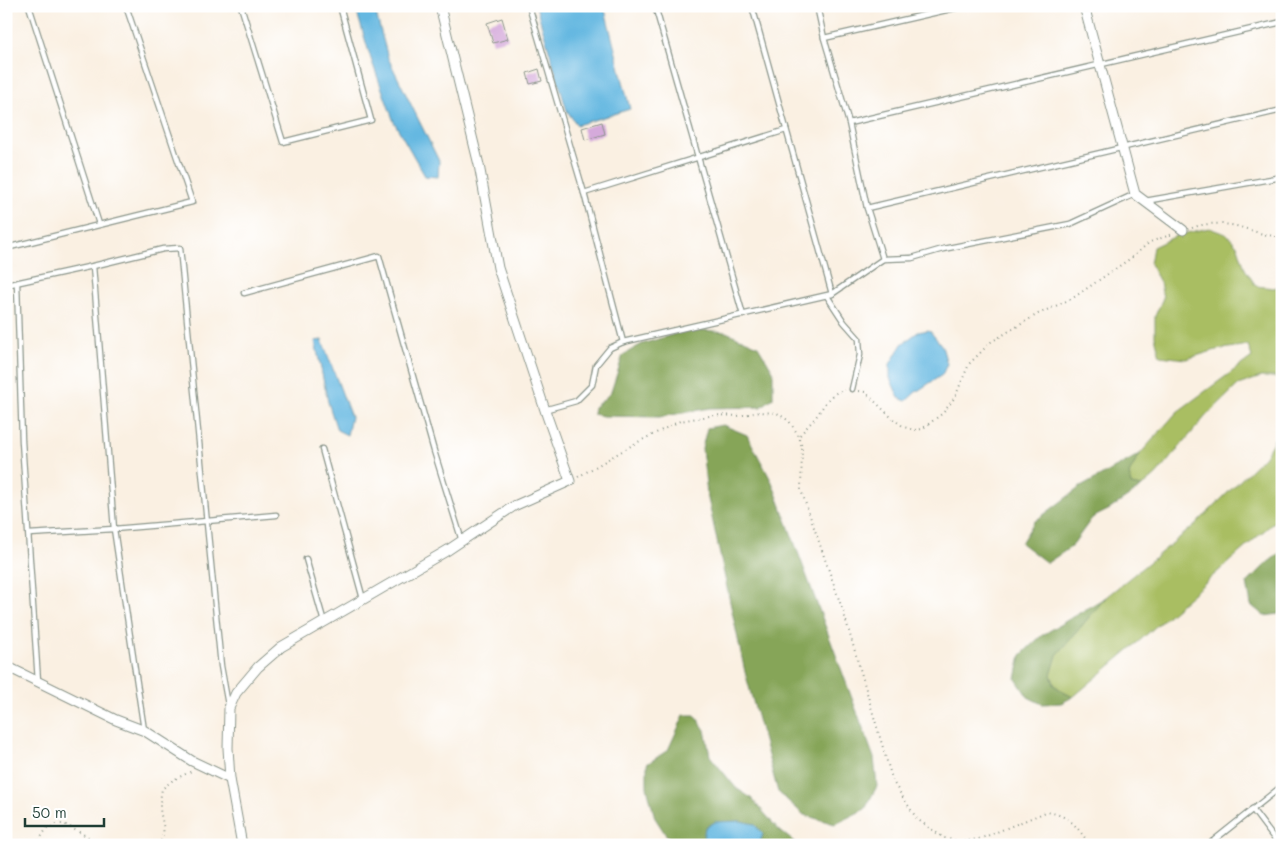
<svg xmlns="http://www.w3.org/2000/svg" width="1288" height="851" font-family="Mali,sans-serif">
<rect width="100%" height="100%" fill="#fff"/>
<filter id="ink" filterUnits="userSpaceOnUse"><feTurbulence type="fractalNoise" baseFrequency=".02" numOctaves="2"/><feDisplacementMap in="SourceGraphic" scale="10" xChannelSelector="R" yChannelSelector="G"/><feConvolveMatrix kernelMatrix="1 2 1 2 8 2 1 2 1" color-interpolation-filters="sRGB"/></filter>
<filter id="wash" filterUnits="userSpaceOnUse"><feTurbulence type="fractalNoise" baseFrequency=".0096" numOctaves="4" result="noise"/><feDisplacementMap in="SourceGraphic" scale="20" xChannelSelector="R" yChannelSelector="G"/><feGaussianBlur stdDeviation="1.12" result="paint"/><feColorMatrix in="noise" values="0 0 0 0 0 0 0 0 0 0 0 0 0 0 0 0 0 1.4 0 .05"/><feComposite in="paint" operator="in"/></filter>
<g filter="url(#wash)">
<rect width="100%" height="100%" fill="#faf0e2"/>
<g fill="#a9be62" stroke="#647e4b">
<polygon points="1209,228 1228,235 1238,247 1245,269 1256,286 1274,288 1282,285 1282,386 1275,377 1261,377 1238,385 1205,417 1156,475 1142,487 1131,485 1129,473 1140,454 1177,412 1252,357 1248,345 1216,350 1186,359 1160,356 1155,336 1155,316 1163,298 1160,282 1150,264 1153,247 1178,235"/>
<polygon points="1282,426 1282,515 1129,650 1073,697 1063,692 1055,685 1051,675 1057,655 1106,597 1195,525 1265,456"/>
</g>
<g fill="#86a558" stroke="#527146">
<polygon points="691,329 726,332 758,346 773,371 773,398 761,407 710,408 660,417 603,416 593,414 594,407 602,401 611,392 623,355 642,344"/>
<polygon points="723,425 747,435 772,482 874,758 877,786 865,809 835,824 804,815 778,792 745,672 707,494 702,448 707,428"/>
<polygon points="1140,454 1129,473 1131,485 1142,487 1110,509 1092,518 1071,547 1047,563 1021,543 1034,522 1079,488"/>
<polygon points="1282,551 1282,608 1279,614 1264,616 1251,605 1247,583 1266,564"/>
<polygon points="1106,597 1057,655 1051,675 1054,685 1063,692 1073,697 1061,703 1042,704 1028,697 1016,679 1021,655 1041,636"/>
<polygon points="684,715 695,715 705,730 710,756 736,788 751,798 779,830 798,845 759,845 763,834 754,824 740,821 715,822 703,839 707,845 679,845 666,835 655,818 647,787 647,764 668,750"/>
</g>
<g fill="#65b8e1" stroke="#427a8a">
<polygon points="355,6 374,6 388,58 439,161 438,177 425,176 394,122 371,59"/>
<polygon points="536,6 604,6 630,109 577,125 567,111"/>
<polygon points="929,330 942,346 947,364 942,375 916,392 906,401 899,398 890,378 890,364 902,344 918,332"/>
<polygon points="322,340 351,417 347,435 337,430 328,402 315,341"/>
<polygon points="740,821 754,824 763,834 759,845 707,845 703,839 705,828 715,822"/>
</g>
<g id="blocks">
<g fill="#d5aadb">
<polygon points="502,18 508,39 493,43 487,23"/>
<polygon points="539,69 542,81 530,84 527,73"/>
<polygon points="602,122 605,134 585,140 582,128"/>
</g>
</g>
</g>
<g filter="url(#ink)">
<use href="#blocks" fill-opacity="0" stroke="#8c968b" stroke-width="1"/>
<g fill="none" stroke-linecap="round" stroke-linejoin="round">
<defs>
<g id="service">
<polyline points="29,6 99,224"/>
<polyline points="241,6 283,142 371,120 340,6"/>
<polyline points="529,6 584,193 623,342"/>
<polyline points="655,6 743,315"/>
<polyline points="752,6 832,294"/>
<polyline points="817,6 824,38 849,123 867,208 883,259"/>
<polyline points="824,38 964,6"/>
<polyline points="849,123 1282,22"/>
<polyline points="584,193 786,130"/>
<polyline points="1145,201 1282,177"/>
<polyline points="867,208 1282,110"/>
<polyline points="6,248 192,202 126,6"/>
<polyline points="93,266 114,529 144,730"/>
<polyline points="17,283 22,441 38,681"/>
<polyline points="6,285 93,266 163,249 180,248 221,666 228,705"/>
<polyline points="244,293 379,256 434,451 462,541"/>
<polyline points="827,296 844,322 859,339 860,355 852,389"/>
<polyline points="544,410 576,401 592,385 596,365 610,348 623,342 832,294 883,259 912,258 943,249 1070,224 1135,194"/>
<polyline points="322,449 363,599"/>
<polyline points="29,534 114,529 276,515"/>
<polyline points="306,559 324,622"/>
<polyline points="1252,809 1279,845"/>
<polyline points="1208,845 1282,786"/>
</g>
<g id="minor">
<polyline points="1084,6 1135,194 1183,230"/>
<polyline points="6,666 116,720 145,731 192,761 230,779"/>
<polyline points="242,845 230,779 228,748 229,708 236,693 258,667 281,647 448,550 514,506 570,481 547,416 498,268 479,165 440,6"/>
</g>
</defs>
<use href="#service" stroke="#8c968b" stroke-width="7"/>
<use href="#minor" stroke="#8c968b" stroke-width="11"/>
<g stroke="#8c968b" stroke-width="2" stroke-dasharray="1 4" stroke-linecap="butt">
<path d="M1192,228c12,-5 26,-5 39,-3 18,3 32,12 51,11"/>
<polyline points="859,391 865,392 893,419 904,427 914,430 922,429 943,413 955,397 969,364 991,342 1038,314 1073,298 1131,258 1150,242 1173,234"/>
<path d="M800,435c6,-7 13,-14 18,-21 8,-11 11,-21 27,-24"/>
<path d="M578,477l56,-33 46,-23 35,-6 23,1 22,-4 17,1 12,8 10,15 3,12 -1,42 43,124 49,168 24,37 27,19 18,4 20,-4 64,-26c24,3 31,15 44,33"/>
<polyline points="36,845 47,828 55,824 64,824 103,845"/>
<path d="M158,845c11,-15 2,-24 2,-39 0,-6 1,-11 2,-17l11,-9 19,-9"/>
</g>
<use href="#service" stroke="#fff" stroke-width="4.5"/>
<use href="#minor" stroke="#fff" stroke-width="9"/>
</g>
</g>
<rect width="1288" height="851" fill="none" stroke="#fff" stroke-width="25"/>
<path d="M25 818v8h79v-8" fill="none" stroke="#1f3d34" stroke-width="2.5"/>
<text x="32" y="818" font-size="15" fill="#1f3d34" stroke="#ffffff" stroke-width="4" paint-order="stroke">50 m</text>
</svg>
